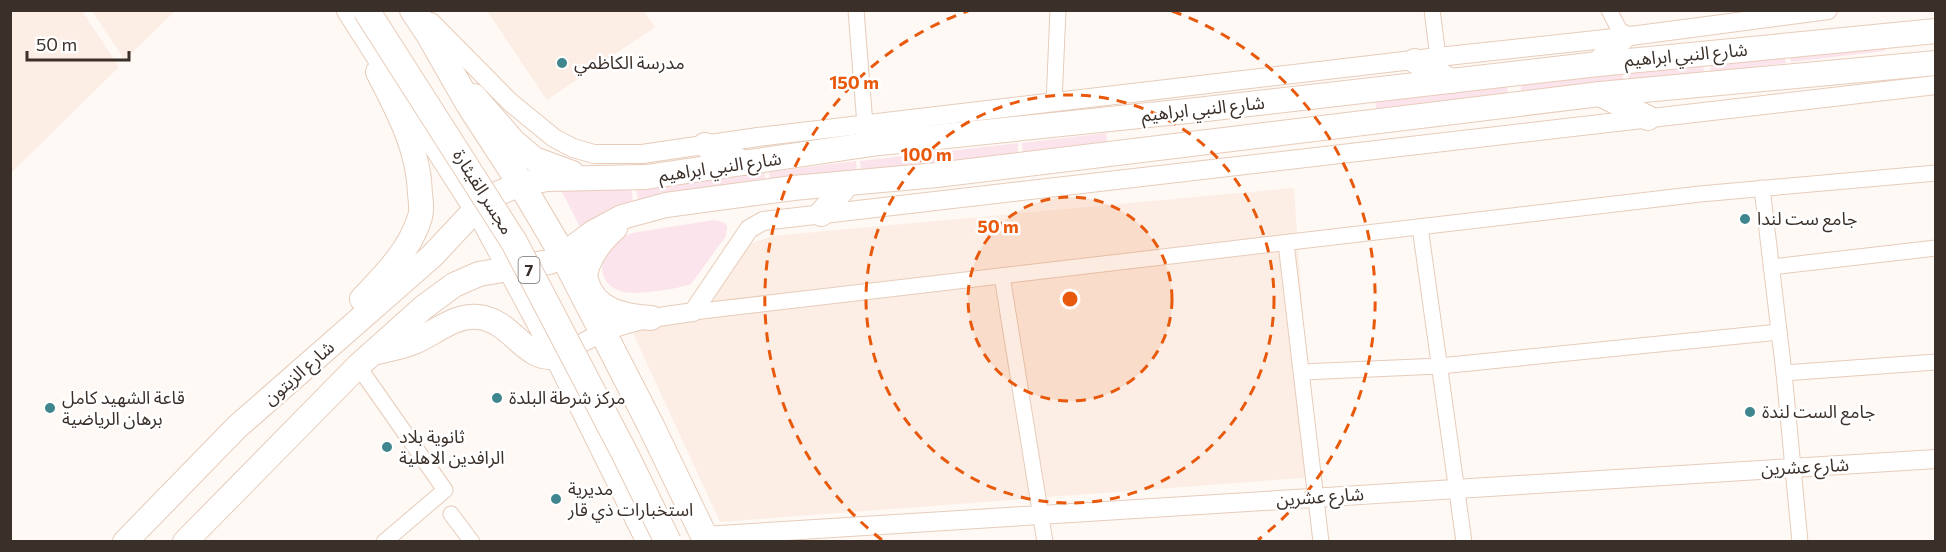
<svg xmlns="http://www.w3.org/2000/svg" width="1946" height="552" font-family="Commissioner,'Noto Sans Arabic',sans-serif">
<rect width="100%" height="100%" fill="#fef9f5"/>
<g fill="#fceee5">
<polygon points="11,10 82,11 119,67 11,173"/>
<polygon points="92,11 175,11 125,60"/>
<polygon points="487,11 644,11 655,27 547,100"/>
<polygon points="1294,188 1314,477 720,522 631,329 701,314 745,246 772,236"/>
</g>
<g fill="#fce4ec">
<polygon points="1884,41 1885,51 1791,62 1790,51"/>
<polygon points="1784,53 1786,63 1711,72 1710,61"/>
<polygon points="1703,62 1704,72 1629,81 1628,70"/>
<polygon points="1622,71 1623,82 1522,94 1520,82"/>
<polygon points="1507,85 1508,96 1376,109 1375,99"/>
<polygon points="1106,133 1107,144 1023,153 1022,143"/>
<polygon points="1018,143 1018,154 944,162 942,152"/>
<polygon points="937,152 938,164 861,172 860,161"/>
<polygon points="856,161 857,173 771,185 769,172"/>
<polygon points="764,173 766,186 638,200 636,188"/>
<path d="M559,186l72,3 2,12c-21,4 -36,14 -52,28z"/>
<path d="M714,220l9,2 4,4 -1,10 -35,48c-12,5 -60,12 -71,7 -34,-14 -13,-48 12,-58z"/>
</g>
<g fill="none" stroke-linecap="round" stroke-linejoin="round">
<defs>
<g id="minor">
<polyline points="856,10 865,125"/>
<polyline points="1432,10 1438,57"/>
<polyline points="1609,10 1623,37"/>
<polyline points="1054,103 1058,10"/>
<polyline points="1762,188 1784,373 1800,542"/>
<polyline points="1420,227 1464,542"/>
<polyline points="1286,243 1321,542"/>
<polyline points="1771,267 1936,248"/>
<polyline points="1002,276 1045,542"/>
<polyline points="693,312 1700,194 1936,173"/>
<polyline points="358,366 445,490 384,542"/>
<polyline points="1302,372 1440,366 1779,332"/>
<polyline points="1784,373 1936,362"/>
<polyline points="451,514 472,542"/>
</g>
<g id="tertiary">
<polyline points="431,22 510,102 554,138 573,148 594,154 642,154 758,137 1438,57 1623,37 1828,10"/>
<path d="M560,355c14,-7 28,-16 42,-22 29,-13 61,-17 91,-21l56,-83 14,-8 1173,-136"/>
<polyline points="704,536 1936,459"/>
</g>
<g id="primary">
<polyline points="1415,61 1451,81"/>
<polyline points="1598,64 1623,37"/>
<polyline points="1600,94 1648,118"/>
<polyline points="474,96 514,142 534,159 572,173"/>
<polyline points="705,145 744,163"/>
<polyline points="821,214 848,183"/>
<path d="M586,280c8,31 37,36 65,38"/>
<path d="M362,299c23,-24 48,-49 58,-82 2,-7 1,-16 0,-23 -1,-45 -22,-83 -42,-122"/>
<path d="M585,299c-6,-28 10,-53 30,-71"/>
<path d="M378,352c11,-3 24,-5 36,-10 21,-9 40,-27 64,-25 35,3 47,47 80,39"/>
<polyline points="125,542 237,427 432,256 477,208 494,195 521,184 547,179 646,177 879,143 1197,110 1598,64 1936,31"/>
<polyline points="185,542 358,366 424,307 454,285 479,274 549,262 563,255 594,232 622,217 666,205 793,188 937,175 1600,94 1936,63"/>
</g>
<g id="trunk">
<polyline points="350,10 487,224 558,356 650,542"/>
<polyline points="413,10 429,34 469,104 521,184 563,255 650,424 707,542"/>
</g>
</defs>
<use href="#minor" stroke="#e7ccba" stroke-width="17"/>
<use href="#tertiary" stroke="#e7ccba" stroke-width="20"/>
<use href="#primary" stroke="#e7ccba" stroke-width="26"/>
<use href="#trunk" stroke="#e7ccba" stroke-width="28"/>
<use href="#minor" stroke="#fff" stroke-width="15"/>
<use href="#tertiary" stroke="#fff" stroke-width="18"/>
<use href="#primary" stroke="#fff" stroke-width="24"/>
<use href="#trunk" stroke="#fff" stroke-width="26"/>
<defs>
<polyline id="trunk-bridge" points="366,10 514,242 625,454 668,542"/>
</defs>
<use href="#trunk-bridge" stroke="#e7ccba" stroke-width="28" stroke-linecap="butt"/>
<use href="#trunk-bridge" stroke="#fff" stroke-width="26"/>
</g>
<circle cx="1070" cy="299" r="102" fill="#e8590c" fill-opacity=".12"/>
<g fill="none" stroke="#e8590c" stroke-width="3" stroke-dasharray="10 8">
<circle cx="1070" cy="299" r="102"/>
<circle cx="1070" cy="299" r="204"/>
<path d="M882 540A306 306 0 0 1 968 11M1172 11A306 306 0 0 1 1258 540"/>
</g>
<g fill="#3f868e" stroke="#fff" stroke-width="2">
<circle cx="562" cy="63" r="6"/>
<circle cx="1745" cy="219" r="6"/>
<circle cx="497" cy="398" r="6"/>
<circle cx="50" cy="408" r="6"/>
<circle cx="1750" cy="412" r="6"/>
<circle cx="387" cy="447" r="6"/>
<circle cx="556" cy="499" r="6"/>
</g>
<g text-anchor="middle" stroke-width="5" stroke-linejoin="round" paint-order="stroke">
<rect fill="#fff" stroke="#766e69" stroke-width="1.5" x="518.5" y="257" width="21" height="26" rx="4.5"/>
<g font-size="16" font-weight="bold" fill="#3b3029">
<text x="529" y="276">7</text>
</g>
<g font-size="18" fill="#3b3029" stroke="#fff">
<text transform="translate(1686 55) rotate(-5)" y="6">شارع النبي ابراهيم</text>
<text transform="translate(1203 109) rotate(-6)" y="6">شارع النبي ابراهيم</text>
<text transform="translate(720 167) rotate(-8)" y="6">شارع النبي ابراهيم</text>
<text transform="translate(483 192) rotate(58)" y="6">مجسر القيثارة</text>
<text transform="translate(299 373) rotate(-41)" y="6">شارع الزيتون</text>
<text transform="translate(1805 467) rotate(-3)" y="6">شارع عشرين</text>
<text transform="translate(1320 497) rotate(-4)" y="6">شارع عشرين</text>
</g>
<g font-size="18" fill="#3b3029" stroke="#fff" text-anchor="start">
<text x="574" y="69">مدرسة الكاظمي</text>
<text x="1757" y="225">جامع ست لندا</text>
<text x="62" y="404">قاعة الشهيد كامل<tspan x="62" dy="21">برهان الرياضية</tspan></text>
<text x="509" y="404">مركز شرطة البلدة</text>
<text x="1762" y="418">جامع الست لندة</text>
<text x="399" y="443">ثانوية بلاد<tspan x="399" dy="21">الرافدين الاهلية</tspan></text>
<text x="568" y="495">مديرية<tspan x="568" dy="21">استخبارات ذي قار</tspan></text>
</g>
</g>
<circle cx="1070" cy="299" r="9" fill="#e8590c" stroke="#fff" stroke-width="3"/>
<g font-size="18" text-anchor="middle" font-weight="bold" fill="#e8590c" stroke="#fff" stroke-width="5" stroke-linejoin="round" paint-order="stroke">
<text x="854" y="89">150 m</text>
<text x="926" y="161">100 m</text>
<text x="998" y="233">50 m</text>
</g>
<rect width="1946" height="552" fill="none" stroke="#3b3029" stroke-width="24"/>
<path d="M27 51v9h102v-9" fill="none" stroke="#3b3029" stroke-width="3"/>
<text x="36" y="51" font-size="18" fill="#3b3029" stroke="#ffffff" stroke-width="4.5" paint-order="stroke">50 m</text>
</svg>
